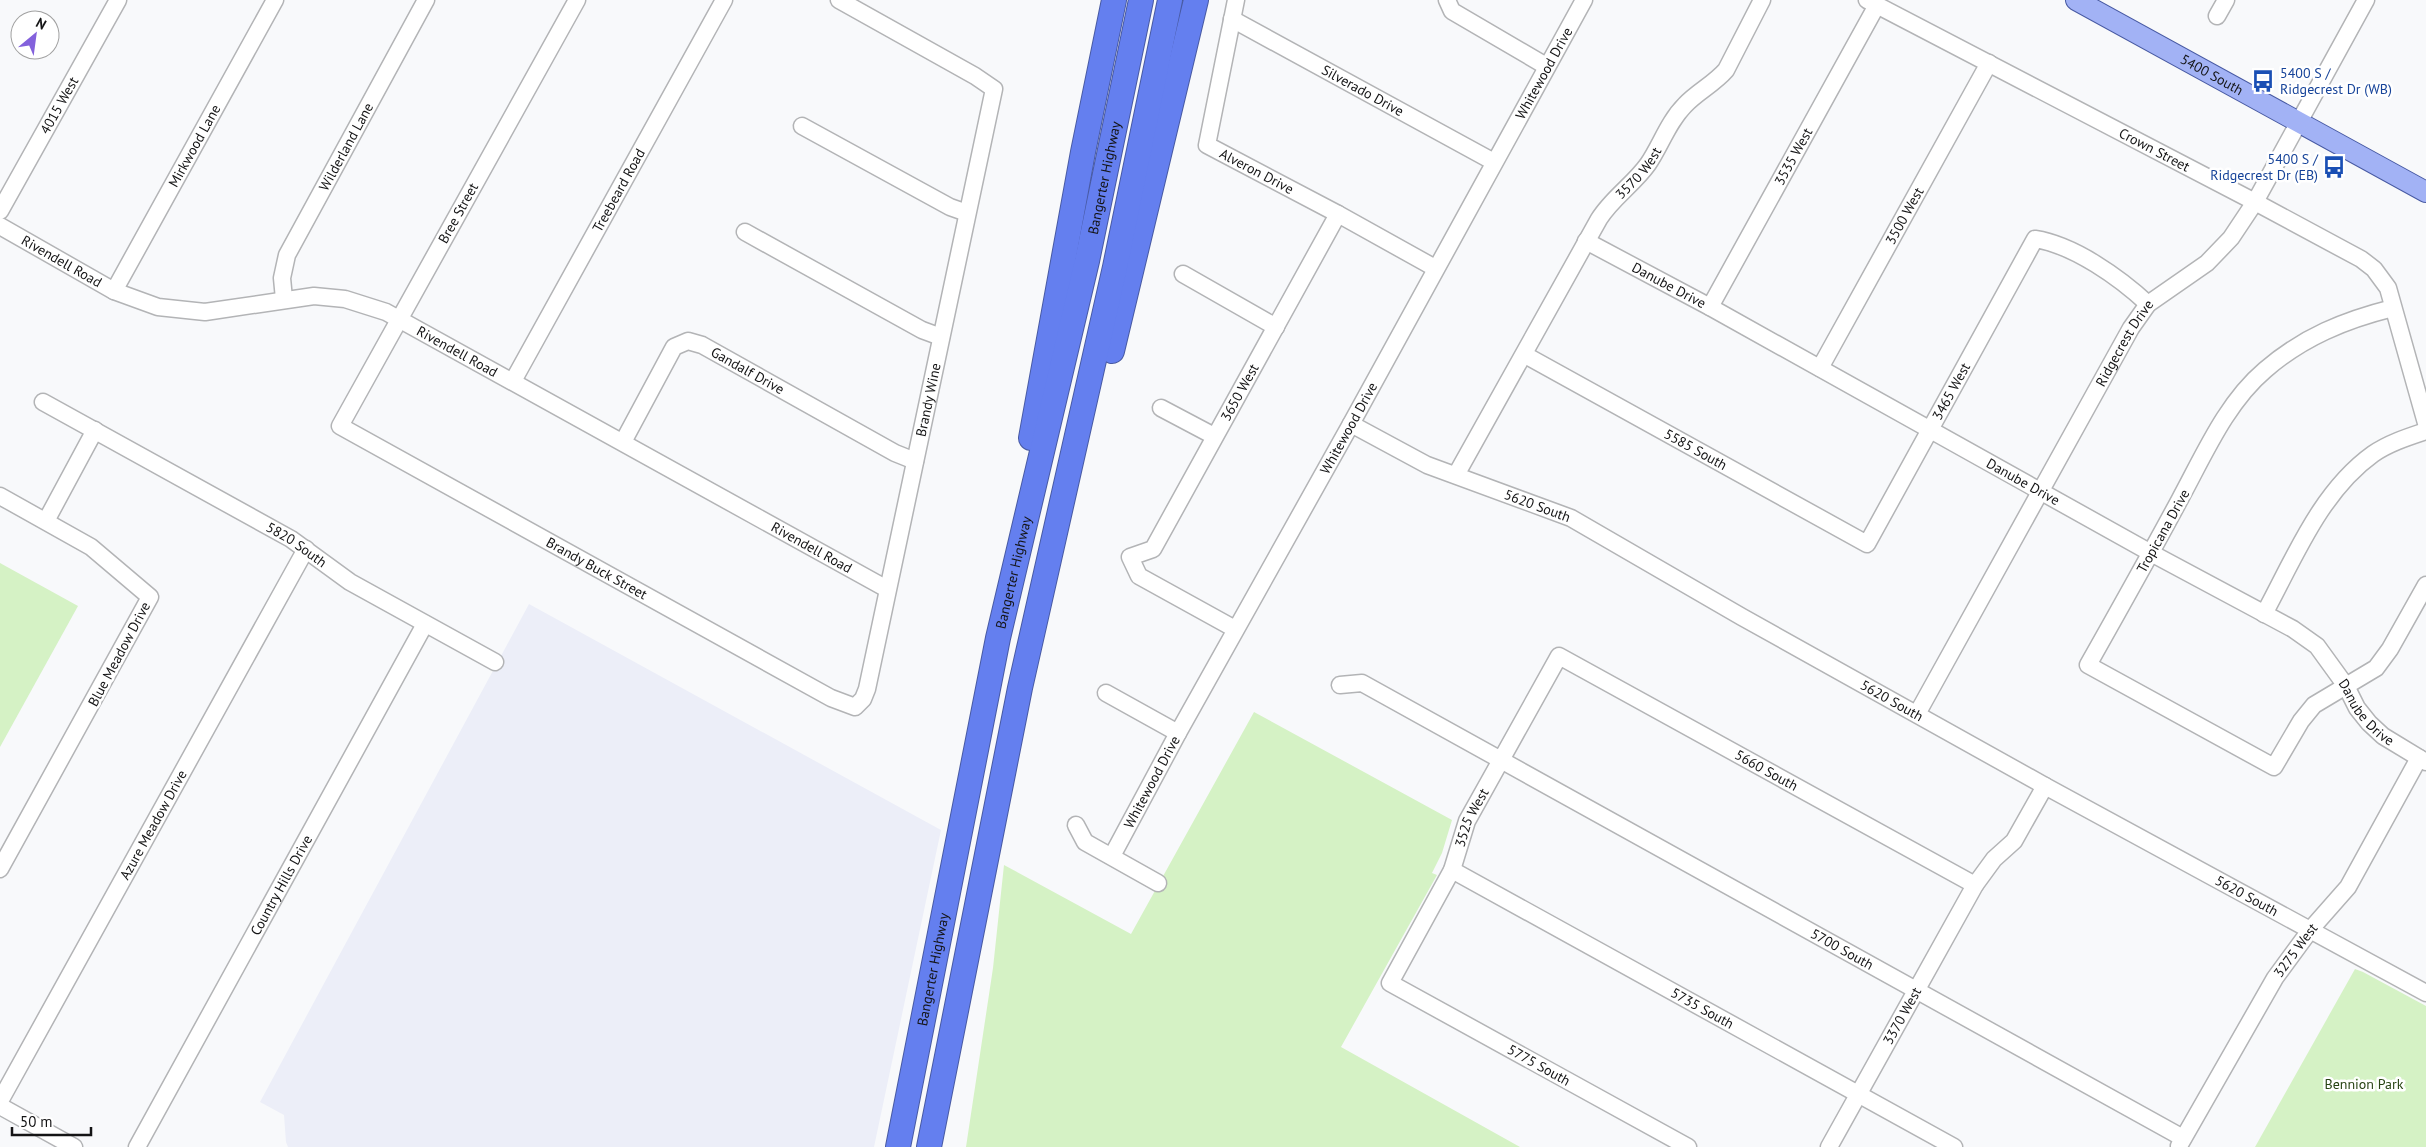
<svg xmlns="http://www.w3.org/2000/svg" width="2426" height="1147" font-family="'PT Sans',sans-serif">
<rect width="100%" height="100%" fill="#f8f9fb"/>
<polygon fill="#eceef8" points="529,604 941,830 874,1147 288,1147 286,1142 284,1115 260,1102"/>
<g fill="#d5f2c5">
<polygon points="0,563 78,606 0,747"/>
<polygon points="1254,712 1452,820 1442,853 1432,873 1437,875 1341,1047 1520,1147 966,1147 993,968 1004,865 1131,934"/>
<polygon points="2355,969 2363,972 2426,1006 2426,1147 2255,1147"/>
</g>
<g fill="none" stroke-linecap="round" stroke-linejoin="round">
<defs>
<g id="minor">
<path id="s1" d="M577,0l-237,426 491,272 24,9 8,-8 4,-10 127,-600 -19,-13 -136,-76"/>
<path id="s2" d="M1236,0l-29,145 131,69 97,54"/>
<polyline points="1447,0 1452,11 1546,66"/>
<path id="s3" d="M1867,0l388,202 106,57 13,10 14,19 38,135"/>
<polyline points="2217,16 2226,0"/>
<path id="s4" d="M1232,19l262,143"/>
<polyline points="802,126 950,207 967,213"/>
<path id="s5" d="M0,211l118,-211"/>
<path id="s6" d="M0,226l114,65 44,16 47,5 109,-16 31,3 41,13 501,277"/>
<polyline points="745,232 922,330 941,337"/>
<path id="s7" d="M1586,241l124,66 441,246 142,76 24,17 29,40 11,22 12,15 14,13 43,26"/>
<polyline points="1183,274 1276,327"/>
<path id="s8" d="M114,291l161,-291"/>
<path id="s9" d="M284,299l-2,-21 5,-23 139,-255"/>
<path id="s10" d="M1710,307l167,-302"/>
<path d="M2393,308c-48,12 -90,29 -128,62 -39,33 -61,85 -85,129 -30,56 -61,111 -92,166l186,102 27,-46 13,-16 62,-37 14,-19 36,-64"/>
<path id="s11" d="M1525,355l342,189 168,-305c39,6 85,39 113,65"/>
<path id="s12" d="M1820,368l169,-305"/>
<path id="s13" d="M513,381l211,-381"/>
<path id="s14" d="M43,402l248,137 59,43 145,80"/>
<polyline points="1161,408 1214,436"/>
<path id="s15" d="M1351,424l76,41 144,53 171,99 303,169 381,207"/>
<path id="s16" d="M623,442l51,-95 14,-6 14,4 193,108 20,8"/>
<path id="s17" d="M1456,475l143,-256c13,-21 35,-35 49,-55 13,-19 20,-42 37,-59 12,-13 29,-21 41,-35l36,-70"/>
<polyline points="0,496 91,547 150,597 0,869"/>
<polyline points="46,521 95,430"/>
<path d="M2264,614c30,-55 56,-122 109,-160 16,-11 35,-17 53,-23"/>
<path id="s18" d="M1235,629l-96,-53 -9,-19 23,-8 185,-335"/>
<path id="s19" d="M1340,685l22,-2 821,455"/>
<polyline points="1106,693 1178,733"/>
<path id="s20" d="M1917,714l214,-386 17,-24 59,-41 24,-25 24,-36 111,-202"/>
<polyline points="1076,825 1085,842 1158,883"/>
<path id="s21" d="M1112,856l66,-123 173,-309 233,-424"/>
<path id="s22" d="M1452,870l502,277"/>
<path id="s23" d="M0,1101l306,-552"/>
<polyline points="0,1106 74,1147"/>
<path id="s24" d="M2179,1146l96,-168 36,-49 37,-42 71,-129"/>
<path id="s25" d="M137,1147l288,-523"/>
<path id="s26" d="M1688,1147l-298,-164 62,-113 15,-49 92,-165 416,229"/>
<path id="s27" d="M1829,1147l146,-262 19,-26 20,-18 31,-55"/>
</g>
<g id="major">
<path id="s28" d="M2076,0l350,192"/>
</g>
<g id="highway">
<polyline points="1112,351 1196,0"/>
<polyline points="1031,438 1083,152 1114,0"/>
<path id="s29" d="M898,1147l100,-509 89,-377 54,-261"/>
<polyline points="929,1147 1020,688 1115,267 1170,0"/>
</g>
</defs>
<use href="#minor" stroke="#b3b4b6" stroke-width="19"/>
<use href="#major" stroke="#485aa3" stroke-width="22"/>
<use href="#highway" stroke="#485aa3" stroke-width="26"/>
<use href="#minor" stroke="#fff" stroke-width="16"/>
<use href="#major" stroke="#a2b2f5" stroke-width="20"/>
<use href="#highway" stroke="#647fef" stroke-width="24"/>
</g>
<defs>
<symbol id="bus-bare" viewBox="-9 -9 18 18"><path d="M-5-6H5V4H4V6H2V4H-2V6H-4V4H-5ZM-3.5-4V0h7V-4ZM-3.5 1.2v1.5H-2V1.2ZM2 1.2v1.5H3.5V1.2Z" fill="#1a4fb4" stroke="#fff" stroke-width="2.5" paint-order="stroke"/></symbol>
</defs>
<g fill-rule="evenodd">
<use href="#bus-bare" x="2247" y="65" width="32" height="32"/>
<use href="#bus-bare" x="2318" y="151" width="32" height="32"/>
</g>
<g text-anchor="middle" stroke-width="5" stroke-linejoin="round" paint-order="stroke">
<g font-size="14" fill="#141415" stroke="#fff">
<text dy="5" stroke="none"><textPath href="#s21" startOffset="894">Whitewood Drive</textPath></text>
<text dy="5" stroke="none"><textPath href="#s28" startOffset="155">5400 South</textPath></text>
<text dy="5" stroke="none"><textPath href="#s4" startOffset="149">Silverado Drive</textPath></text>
<text dy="5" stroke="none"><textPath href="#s5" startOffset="121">4015 West</textPath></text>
<text dy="5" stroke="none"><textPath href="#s8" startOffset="166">Mirkwood Lane</textPath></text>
<text dy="5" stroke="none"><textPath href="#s9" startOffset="168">Wilderland Lane</textPath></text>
<text dy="5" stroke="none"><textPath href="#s3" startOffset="324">Crown Street</textPath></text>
<text dy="5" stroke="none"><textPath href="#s10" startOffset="172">3535 West</textPath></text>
<text dy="5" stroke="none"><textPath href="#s2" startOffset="204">Alveron Drive</textPath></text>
<text dy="5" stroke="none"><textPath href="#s17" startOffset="354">3570 West</textPath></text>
<text dy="5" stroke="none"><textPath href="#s29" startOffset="991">Bangerter Highway</textPath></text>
<text dy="5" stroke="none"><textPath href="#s13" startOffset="218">Treebeard Road</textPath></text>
<text transform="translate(458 213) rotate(-61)" y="5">Bree Street</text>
<text dy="5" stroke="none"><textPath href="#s12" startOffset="174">3500 West</textPath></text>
<text dy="5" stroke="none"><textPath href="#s6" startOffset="71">Rivendell Road</textPath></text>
<text dy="5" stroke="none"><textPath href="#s7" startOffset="94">Danube Drive</textPath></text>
<text dy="5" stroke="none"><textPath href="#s20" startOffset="425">Ridgecrest Drive</textPath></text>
<text dy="5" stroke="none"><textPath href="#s6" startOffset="491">Rivendell Road</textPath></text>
<text dy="5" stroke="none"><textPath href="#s16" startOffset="190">Gandalf Drive</textPath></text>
<text dy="5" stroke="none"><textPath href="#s11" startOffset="565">3465 West</textPath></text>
<text dy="5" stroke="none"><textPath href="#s18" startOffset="334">3650 West</textPath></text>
<text dy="5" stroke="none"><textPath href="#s1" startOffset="1392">Brandy Wine</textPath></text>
<text dy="5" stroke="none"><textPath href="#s21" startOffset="489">Whitewood Drive</textPath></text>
<text dy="5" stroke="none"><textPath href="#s11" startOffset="195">5585 South</textPath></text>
<text dy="5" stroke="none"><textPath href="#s7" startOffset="499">Danube Drive</textPath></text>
<text dy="5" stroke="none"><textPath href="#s15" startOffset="204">5620 South</textPath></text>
<text transform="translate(2163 531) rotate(-61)" y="5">Tropicana Drive</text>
<text dy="5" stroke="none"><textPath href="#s14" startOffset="291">5820 South</textPath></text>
<text dy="5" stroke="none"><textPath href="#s6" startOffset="896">Rivendell Road</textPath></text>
<text dy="5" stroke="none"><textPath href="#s1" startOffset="781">Brandy Buck Street</textPath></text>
<text dy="5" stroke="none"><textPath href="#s29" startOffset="586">Bangerter Highway</textPath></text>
<text transform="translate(119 654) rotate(-62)" y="5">Blue Meadow Drive</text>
<text dy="5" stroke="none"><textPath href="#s15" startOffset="609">5620 South</textPath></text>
<text dy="5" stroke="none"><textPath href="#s7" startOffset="919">Danube Drive</textPath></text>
<text dy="5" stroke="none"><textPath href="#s26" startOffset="946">5660 South</textPath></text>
<text dy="5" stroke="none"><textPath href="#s21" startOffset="84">Whitewood Drive</textPath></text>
<text dy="5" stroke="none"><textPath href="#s26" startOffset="525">3525 West</textPath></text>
<text dy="5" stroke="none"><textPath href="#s23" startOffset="316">Azure Meadow Drive</textPath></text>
<text dy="5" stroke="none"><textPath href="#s25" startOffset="299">Country Hills Drive</textPath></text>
<text dy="5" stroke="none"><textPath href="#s15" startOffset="1014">5620 South</textPath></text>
<text dy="5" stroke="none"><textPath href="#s19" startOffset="571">5700 South</textPath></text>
<text dy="5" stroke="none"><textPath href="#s24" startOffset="228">3275 West</textPath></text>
<text dy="5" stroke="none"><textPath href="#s29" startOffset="181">Bangerter Highway</textPath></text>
<text dy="5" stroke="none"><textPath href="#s22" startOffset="286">5735 South</textPath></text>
<text dy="5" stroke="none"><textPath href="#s27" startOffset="150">3370 West</textPath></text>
<text transform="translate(1539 1065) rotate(29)" y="5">5775 South</text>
</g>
<g font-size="14" fill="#164399" stroke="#fff" text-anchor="start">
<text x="2280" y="78">5400 S /<tspan x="2280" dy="16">Ridgecrest Dr (WB)</tspan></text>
<text x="2318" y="164" text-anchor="end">5400 S /<tspan x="2318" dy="16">Ridgecrest Dr (EB)</tspan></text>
</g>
<g font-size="14" fill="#284414" stroke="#fff">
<text x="2364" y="1089">Bennion Park</text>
</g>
</g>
<g transform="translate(35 35) rotate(29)"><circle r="24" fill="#ffffff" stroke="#a1a1a1"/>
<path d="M0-4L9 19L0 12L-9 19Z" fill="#8361dc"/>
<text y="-8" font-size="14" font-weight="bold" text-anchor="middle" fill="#141415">N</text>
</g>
<path d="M12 1127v8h79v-8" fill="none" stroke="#141415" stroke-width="2.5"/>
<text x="20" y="1127" font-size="15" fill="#141415" stroke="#ffffff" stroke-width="4" paint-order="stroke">50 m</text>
</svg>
